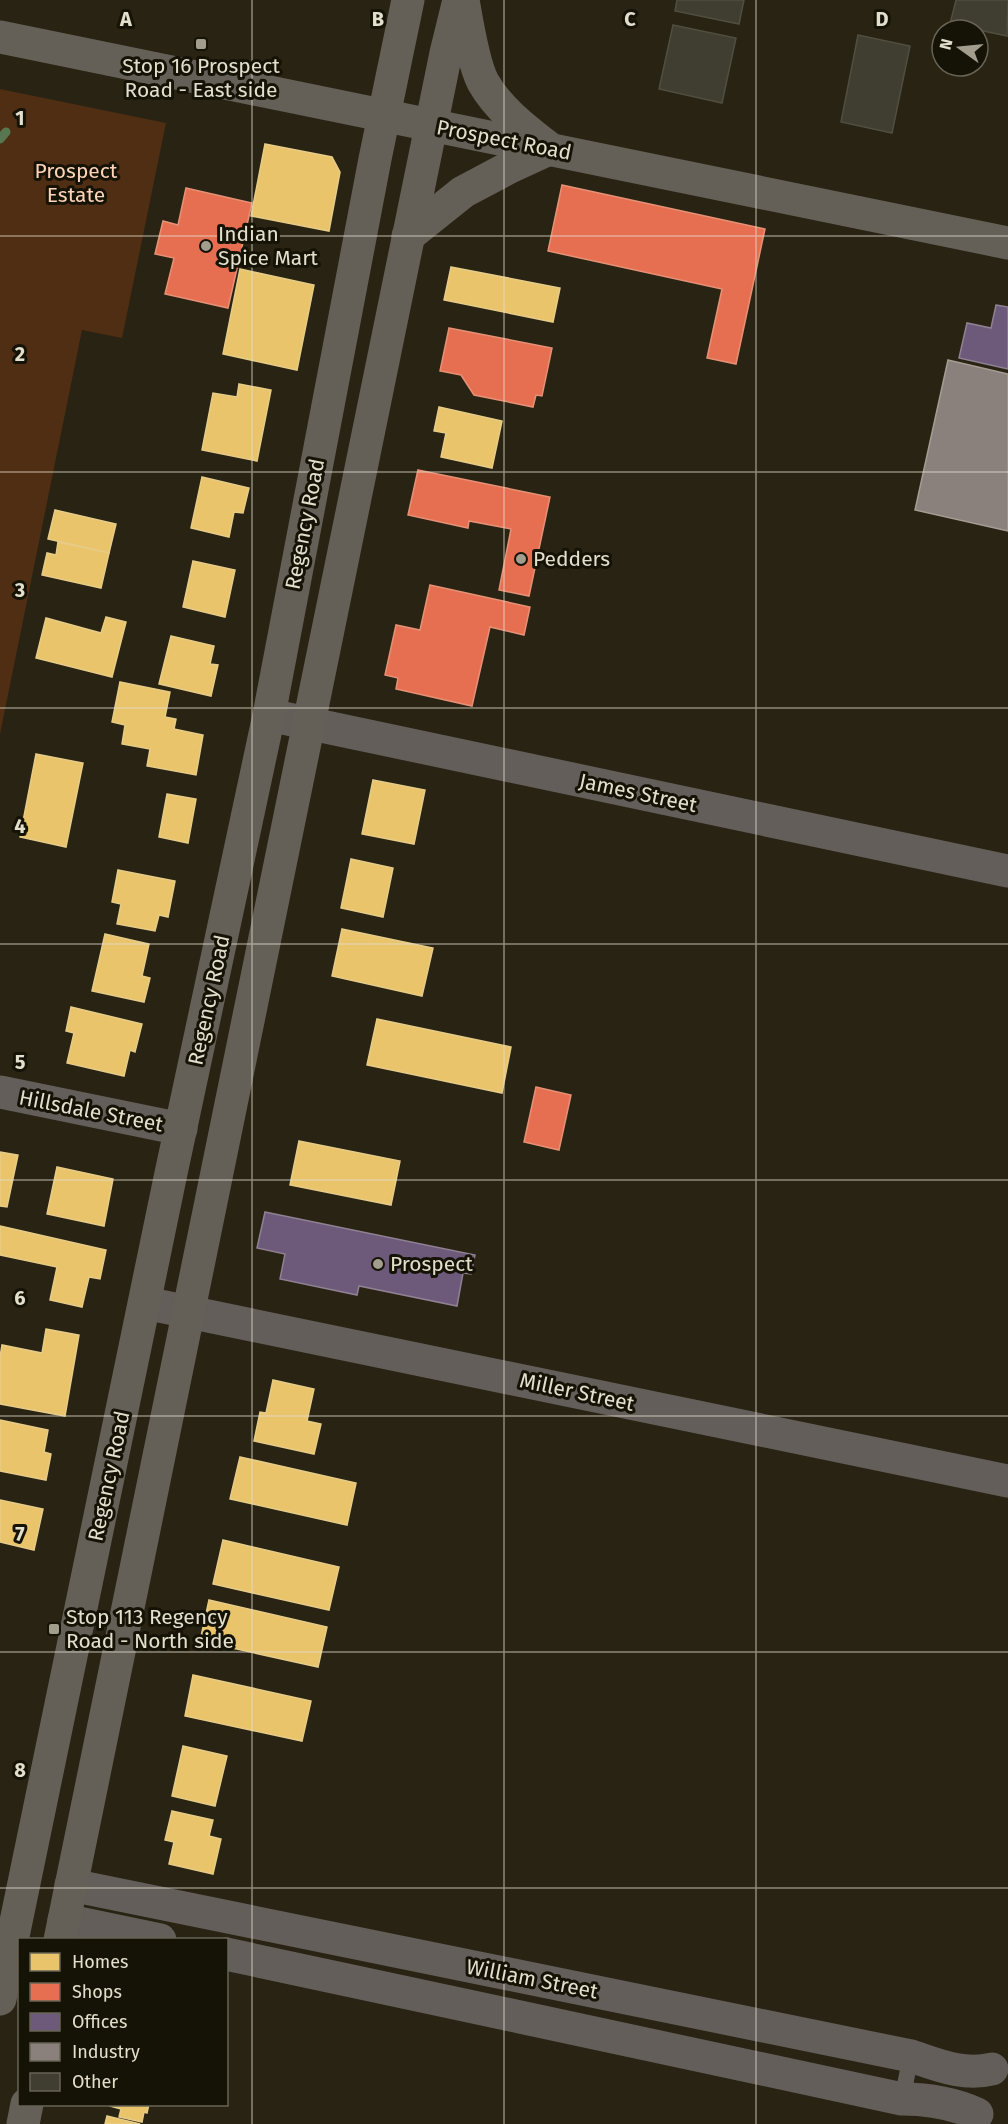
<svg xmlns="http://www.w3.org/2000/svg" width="1008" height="2124" font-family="'Fira Sans',sans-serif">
<rect width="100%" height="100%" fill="#282312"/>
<polygon fill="#502e14" points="0,89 166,123 122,338 82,330 0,734"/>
<g fill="#e9c46a" stroke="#e7cc88" stroke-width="1.5">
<polygon points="265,144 332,157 340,172 329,231 251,216"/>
<polygon points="451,267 560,288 553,322 444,300"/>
<polygon points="240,269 314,285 297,370 223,354"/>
<polygon points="239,384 271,390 257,461 202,450 213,393 237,397"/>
<polygon points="439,407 502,421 492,468 441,457 446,433 434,431"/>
<polygon points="202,477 249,488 243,513 234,512 229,537 191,528"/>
<polygon points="55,510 116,524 109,553 48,539"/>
<polygon points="58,542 109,553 101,588 42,575 47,553 56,555"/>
<polygon points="193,561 235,570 225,617 183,607"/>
<polygon points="106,617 126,622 112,677 36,658 46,618 101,633"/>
<polygon points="171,636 214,646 210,664 218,665 211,696 159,684"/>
<polygon points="120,682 170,692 165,717 176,719 174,729 203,735 196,775 147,766 150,749 122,744 125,725 112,722"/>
<polygon points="36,754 83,763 66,847 20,837"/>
<polygon points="373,780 425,790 414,844 362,834"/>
<polygon points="167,794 196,799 188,843 159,837"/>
<polygon points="351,859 393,868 383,917 341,908"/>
<polygon points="118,870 175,881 168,917 159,915 155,931 117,924 121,904 112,902"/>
<polygon points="342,929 433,948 422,996 332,976"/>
<polygon points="105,934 149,944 142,976 150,978 144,1002 92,991"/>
<polygon points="71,1007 142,1024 135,1052 130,1050 124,1076 67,1063 74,1033 66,1031"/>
<polygon points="377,1019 511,1047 502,1093 367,1065"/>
<polygon points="299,1141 400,1161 391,1205 290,1185"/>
<polygon points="0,1152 18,1155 7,1207 0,1206"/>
<polygon points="57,1167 113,1179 104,1226 47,1214"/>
<polygon points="0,1226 106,1250 100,1279 89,1277 82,1307 50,1300 57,1267 0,1255"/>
<polygon points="46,1329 79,1335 65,1416 0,1404 0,1357 2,1345 42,1353"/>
<polygon points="273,1380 314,1389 307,1421 321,1424 314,1454 254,1441 260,1412 266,1413"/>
<polygon points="0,1420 48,1430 44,1452 51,1454 46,1480 0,1471"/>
<polygon points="240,1457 356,1483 347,1525 230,1499"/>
<polygon points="0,1500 43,1509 34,1550 0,1542"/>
<polygon points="223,1540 339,1567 329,1610 213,1584"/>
<polygon points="209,1600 327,1627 318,1667 200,1641"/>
<polygon points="193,1675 311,1701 302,1741 185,1716"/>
<polygon points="183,1746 227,1756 215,1806 172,1796"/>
<polygon points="172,1811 213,1820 209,1836 221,1839 213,1874 169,1864 174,1842 165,1840"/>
<polygon points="111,2104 149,2104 147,2113 144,2112 142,2122 119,2117 121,2109 110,2106"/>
<polygon points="107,2116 140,2124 105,2124"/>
</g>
<g fill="#e76f51" stroke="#e69176" stroke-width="1.5">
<polygon points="562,185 765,229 736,364 707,358 722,289 548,251"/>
<polygon points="186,188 252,203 228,308 165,294 174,258 155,254 163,221 178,225"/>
<polygon points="449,328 552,348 542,396 536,395 533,407 474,395 461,375 440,371"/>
<polygon points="418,470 550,497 529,596 499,590 511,529 469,521 468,528 408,515"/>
<polygon points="430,585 530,607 524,635 490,627 472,706 396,689 398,678 385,675 396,625 420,630"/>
<polygon points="536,1087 571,1095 559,1150 524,1142"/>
</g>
<g fill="#6d597a" stroke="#908193" stroke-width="1.5">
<polygon points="996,305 1008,307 1008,369 959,358 967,323 991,328"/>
<polygon points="265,1212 475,1255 471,1274 463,1273 457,1306 359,1286 357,1295 280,1279 285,1254 257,1248"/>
</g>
<polygon fill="#8a817c" stroke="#a59d94" stroke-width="1.5" points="948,360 1008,374 1008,531 915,510"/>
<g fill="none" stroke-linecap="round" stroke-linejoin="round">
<polyline stroke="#58764f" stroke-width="9" points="0,139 6,132"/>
</g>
<g fill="#403e30" stroke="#4f4e40" stroke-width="1.5">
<polygon points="677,0 744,0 739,24 675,11"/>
<polygon points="956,0 1008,0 1007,36 950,24"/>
<polygon points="673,25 736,38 722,103 659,89"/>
<polygon points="858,35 910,46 892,133 841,122"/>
</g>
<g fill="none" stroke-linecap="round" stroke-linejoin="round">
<polyline stroke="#635e59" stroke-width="16" points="902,2099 911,2056"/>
<g stroke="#635e59" stroke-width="33">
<polyline points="269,715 1008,871"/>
<polyline points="0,1092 181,1129"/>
<polyline points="145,1303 1008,1481"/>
<path d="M71,1885l840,171c27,9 52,20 81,13"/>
<polyline points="64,1920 160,1940"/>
<path d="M226,1954l676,145c27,0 51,4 75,15"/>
</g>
<g stroke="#646058" stroke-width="33">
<path d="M463,0c4,22 10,63 20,82 15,27 43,48 66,66"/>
<polyline points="0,37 1008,243"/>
<polyline points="408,236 463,192 510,167 549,149"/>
<polyline points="60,1940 446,53 459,0"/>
<polyline points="0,1999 170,1178 269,715 375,159 408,0"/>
<polyline points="23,2124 27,2104"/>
</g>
</g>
<path fill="none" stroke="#e3dfcd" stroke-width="1.5" stroke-opacity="0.55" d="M252,0v2124M504,0v2124M756,0v2124M0,236h1008M0,472h1008M0,708h1008M0,944h1008M0,1180h1008M0,1416h1008M0,1652h1008M0,1888h1008"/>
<g fill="#a29d8c" stroke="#151206" stroke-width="2">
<rect x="195" y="38" width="12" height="12" rx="3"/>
<circle cx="206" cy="246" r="6"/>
<circle cx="521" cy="559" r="6"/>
<circle cx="378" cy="1264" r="6"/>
<rect x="48" y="1623" width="12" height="12" rx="3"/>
</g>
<g text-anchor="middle" stroke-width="6" stroke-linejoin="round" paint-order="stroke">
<g font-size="21" fill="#e3dfcd" stroke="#151206" text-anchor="start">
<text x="201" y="73" text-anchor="middle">Stop 16 Prospect<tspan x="201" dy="24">Road - East side</tspan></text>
<text x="218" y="241">Indian<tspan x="218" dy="24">Spice Mart</tspan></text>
<text x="533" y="566">Pedders</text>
<text x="390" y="1271">Prospect</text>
<text x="66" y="1624">Stop 113 Regency<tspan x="66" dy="24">Road - North side</tspan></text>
</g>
<g font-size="21" fill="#e3dfcd" stroke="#151206">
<text transform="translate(504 140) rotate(11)" y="7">Prospect Road</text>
<text transform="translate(305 524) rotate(-79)" y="7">Regency Road</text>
<text transform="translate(638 793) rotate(12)" y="7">James Street</text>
<text transform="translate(209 1000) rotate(-78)" y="7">Regency Road</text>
<text transform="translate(91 1111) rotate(11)" y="7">Hillsdale Street</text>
<text transform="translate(577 1392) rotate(12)" y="7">Miller Street</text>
<text transform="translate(109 1476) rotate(-78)" y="7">Regency Road</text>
<text transform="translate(532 1979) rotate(11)" y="7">William Street</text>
</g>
<g font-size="21" fill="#fed3b8" stroke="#151206">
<text x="76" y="178">Prospect<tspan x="76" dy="24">Estate</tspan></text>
</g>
</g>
<g font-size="20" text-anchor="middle" font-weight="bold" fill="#e3dfcd" stroke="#151206" stroke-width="6" stroke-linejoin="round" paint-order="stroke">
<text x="126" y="26">A</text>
<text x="378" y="26">B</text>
<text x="630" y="26">C</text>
<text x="882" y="26">D</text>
<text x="20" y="125">1</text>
<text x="20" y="361">2</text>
<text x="20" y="597">3</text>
<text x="20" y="833">4</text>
<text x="20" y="1069">5</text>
<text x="20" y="1305">6</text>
<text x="20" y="1541">7</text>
<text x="20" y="1777">8</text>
</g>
<rect x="18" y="1938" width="210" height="168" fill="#151206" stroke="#676456" stroke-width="1.5"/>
<rect x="30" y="1953" width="30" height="18" fill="#e9c46a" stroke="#676456" stroke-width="1.5"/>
<text x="72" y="1968" font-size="18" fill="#e3dfcd">Homes</text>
<rect x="30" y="1983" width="30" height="18" fill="#e76f51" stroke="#676456" stroke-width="1.5"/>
<text x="72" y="1998" font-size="18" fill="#e3dfcd">Shops</text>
<rect x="30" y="2013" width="30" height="18" fill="#6d597a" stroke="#676456" stroke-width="1.5"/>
<text x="72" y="2028" font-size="18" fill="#e3dfcd">Offices</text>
<rect x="30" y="2043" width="30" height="18" fill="#8a817c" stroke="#676456" stroke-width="1.5"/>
<text x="72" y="2058" font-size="18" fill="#e3dfcd">Industry</text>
<rect x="30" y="2073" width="30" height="18" fill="#403e30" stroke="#676456" stroke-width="1.5"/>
<text x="72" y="2088" font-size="18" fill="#e3dfcd">Other</text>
<g transform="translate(960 48) rotate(285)"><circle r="28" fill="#151206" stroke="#676456" stroke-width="1.5"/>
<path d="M0-4.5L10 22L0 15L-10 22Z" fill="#a29d8c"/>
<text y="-9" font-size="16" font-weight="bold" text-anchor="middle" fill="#e3dfcd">N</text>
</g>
</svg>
